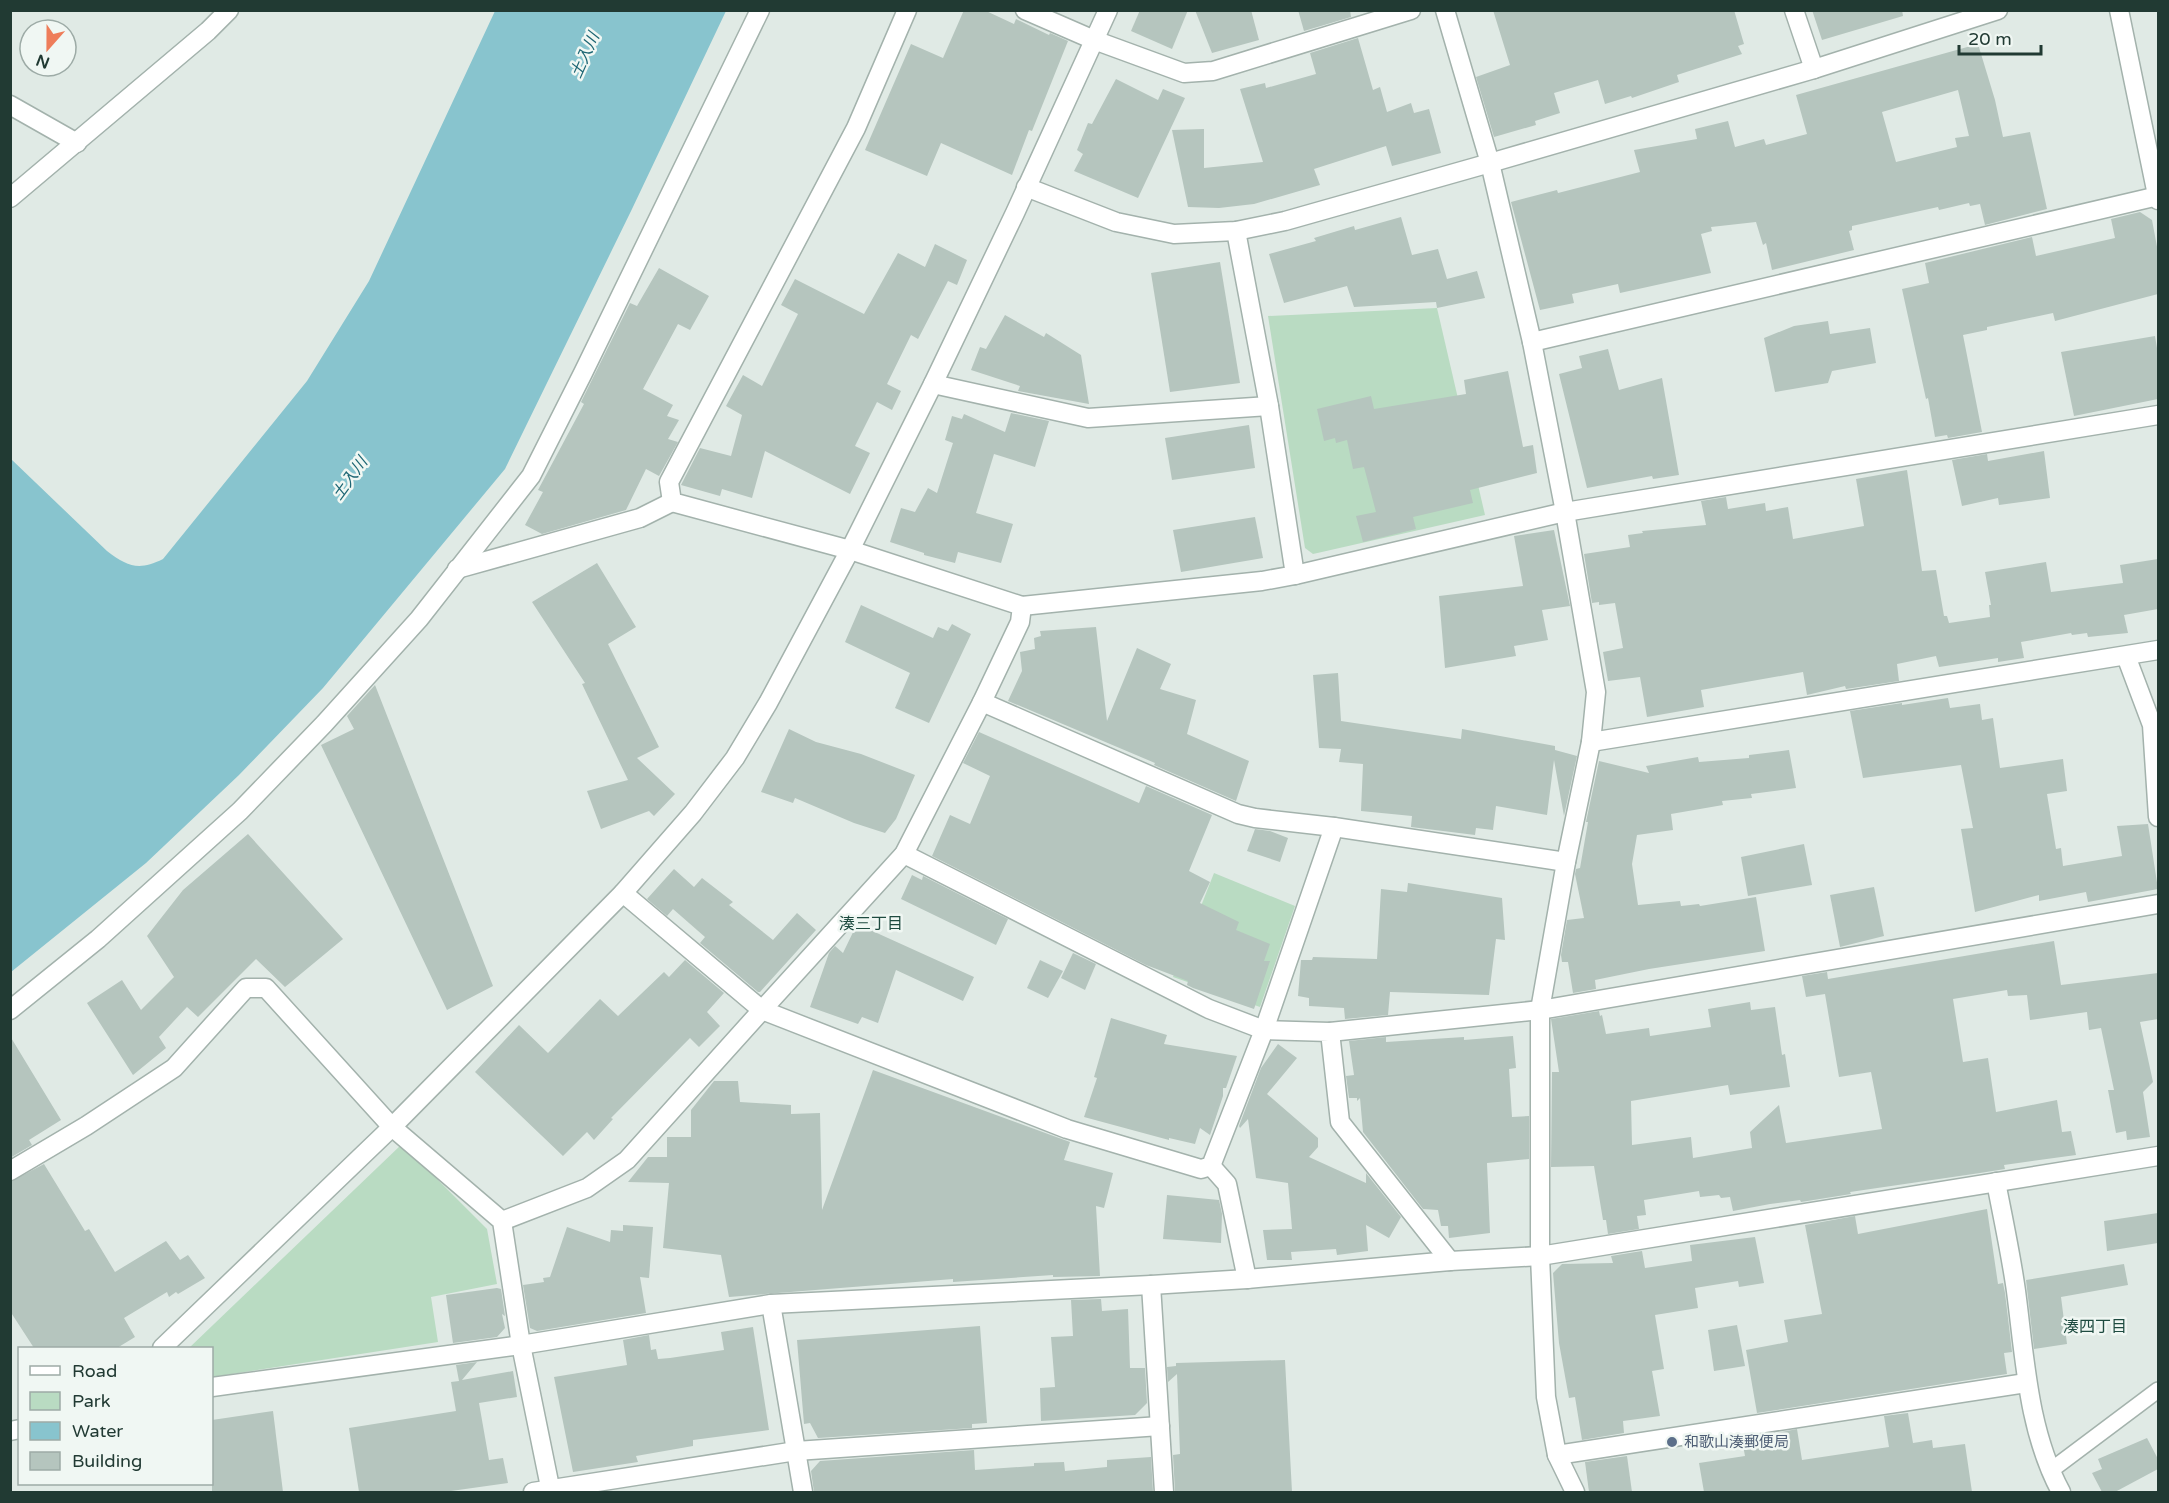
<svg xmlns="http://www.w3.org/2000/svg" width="2169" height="1503" font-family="'Varela Round','Noto Sans JP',sans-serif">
<rect width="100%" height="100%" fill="#e0eae5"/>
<g fill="#b9dbc2">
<polygon points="1437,308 1485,515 1313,554 1305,548 1268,316"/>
<polygon points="1214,873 1295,906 1260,1007 1173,977"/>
<polygon points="402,1144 487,1229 497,1284 431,1297 438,1342 212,1377 212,1348 189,1348"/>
</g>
<path fill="#88c4ce" d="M495,11h231l-94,198 -127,260 -182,219 -84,87 -93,88 -135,109v-513l96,92c21,16 32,20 56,8l144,-178 62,-100z"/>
<g fill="#b5c5be" fill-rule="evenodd">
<polygon points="964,10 984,10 1014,24 1016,19 1049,35 1050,33 1068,41 1032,131 1029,130 1012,175 941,143 927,176 865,150 911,44 943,58"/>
<polygon points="1140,10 1188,10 1172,49 1131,31"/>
<polygon points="1195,10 1251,10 1259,40 1212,53"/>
<polygon points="1298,10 1350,10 1351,17 1304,31"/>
<polygon points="1493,10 1734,10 1744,44 1738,46 1742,54 1677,75 1679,82 1632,98 1631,96 1605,104 1598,80 1554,93 1560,113 1535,121 1536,125 1494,137 1476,77 1510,65"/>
<polygon points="1812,10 1902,10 1903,16 1822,40"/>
<polygon points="1358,38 1373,90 1380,87 1387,112 1411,103 1414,113 1429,109 1441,153 1392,166 1386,146 1314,169 1320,185 1254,204 1219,208 1188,207 1172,130 1204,129 1204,168 1263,162 1240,89 1265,83 1266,88 1316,74 1310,53"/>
<path d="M1978,44l17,56 8,37 27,-5 17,77 -62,16 -5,-21 -10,2 -1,-3 -30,7 -1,-3 -86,19v4l-3,1 5,19 -82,20 -6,-27 -3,2 -7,-23 -45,5 1,4 -11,3 10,39 -91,20 -2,-9 -46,10 2,9 -34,7 -29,-108 46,-12 1,3 82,-21 -6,-22 63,-11 -2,-10 33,-8 7,26 29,-8 2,6 41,-11 -11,-39zM1958,90l11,46 -14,2 2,9 -61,15 -14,-50z"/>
<polygon points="1116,79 1158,100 1163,89 1185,98 1138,198 1074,171 1083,154 1077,150 1088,123 1092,124"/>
<polygon points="2140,212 2152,220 2158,252 2158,294 2055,321 2053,313 1987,327 1987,330 1963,335 1982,432 1948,438 1947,435 1935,437 1928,398 1926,399 1902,289 1929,283 1925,263 2032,237 2036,256 2115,238 2111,219"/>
<polygon points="1401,217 1412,255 1438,249 1447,279 1477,271 1485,298 1437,308 1436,302 1354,307 1347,286 1284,303 1269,254 1316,241 1314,238 1354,226 1355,230"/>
<polygon points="935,244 967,260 957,285 948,281 918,339 911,335 887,384 901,391 892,410 877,402 855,446 870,453 850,494 765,451 752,498 722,489 720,496 681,485 700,448 731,456 742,415 726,406 743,375 762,386 798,314 781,305 795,279 864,314 898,253 925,267"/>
<polygon points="1220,262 1240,383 1170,392 1151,273"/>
<polygon points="659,268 709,296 690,330 678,324 643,389 673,405 667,416 679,420 668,439 678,442 659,476 646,469 626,510 542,534 525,525 543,492 538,490 584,404 581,402 630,303 637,306"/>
<polygon points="1005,315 1044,337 1046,333 1081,355 1089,404 1018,391 1020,386 971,370 980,347 986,349"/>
<polygon points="1828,321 1830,334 1870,328 1876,363 1832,371 1828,383 1775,392 1764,338 1794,326"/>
<polygon points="2155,336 2158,354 2158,399 2074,416 2061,352"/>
<polygon points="1608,349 1619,390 1662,378 1679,475 1653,479 1652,476 1587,488 1559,374 1582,368 1579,356"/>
<polygon points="1508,371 1523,447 1533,445 1537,473 1470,490 1473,503 1413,517 1416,529 1363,542 1356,516 1376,512 1364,467 1353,469 1347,440 1336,443 1335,438 1324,441 1317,409 1371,396 1374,409 1466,394 1464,380"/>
<polygon points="1011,413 1049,421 1035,467 994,454 976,513 1013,524 1001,563 958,552 955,563 924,555 924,553 890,542 901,508 915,512 928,488 937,493 953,443 945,440 952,416 962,419 964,414 1005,432"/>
<polygon points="1249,425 1255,468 1172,480 1165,438"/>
<polygon points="2044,451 2050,498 1999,505 1998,498 1962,506 1952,460 1987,454 1988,461"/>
<polygon points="1907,470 1922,571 1936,570 1944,616 1947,616 1949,623 1990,617 1989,605 1991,605 1985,572 2046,562 2051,592 2123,583 2120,565 2158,559 2158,609 2124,615 2128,633 2088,637 2087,633 2072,635 2071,633 2021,642 2024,658 1998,662 1998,658 1939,667 1936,656 1897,664 1899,681 1846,689 1845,686 1807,695 1803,672 1701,690 1704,707 1647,717 1640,677 1608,681 1603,652 1623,648 1615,603 1599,605 1599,602 1592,603 1584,554 1630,547 1628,535 1643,533 1642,531 1706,525 1701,501 1726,497 1728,509 1765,503 1766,511 1788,507 1793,539 1864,526 1856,479"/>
<polygon points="1255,517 1263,558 1181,572 1173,530"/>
<polygon points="1554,530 1570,606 1542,610 1548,640 1514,646 1516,656 1445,668 1439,596 1523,586 1514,536"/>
<polygon points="597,563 636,627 608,644 659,747 637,758 675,794 654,816 649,811 601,829 587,791 628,780 582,684 585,683 532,602"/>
<polygon points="861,605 933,638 938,627 948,631 952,624 971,634 929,723 895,708 910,673 845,642"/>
<polygon points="1096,627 1107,721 1137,648 1171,664 1160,689 1196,700 1187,734 1249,761 1236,801 1154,765 1155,763 1008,701 1022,671 1020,652 1035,649 1034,638 1041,636 1040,631"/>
<polygon points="1338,673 1341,721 1461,739 1462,729 1555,746 1555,750 1577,756 1564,816 1554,760 1547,815 1496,806 1493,830 1476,828 1475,835 1411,827 1412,816 1361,811 1363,764 1339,762 1341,749 1319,748 1313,675"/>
<polygon points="375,685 493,986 447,1010 321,745 354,729 347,716"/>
<polygon points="1948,698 1950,708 1980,704 1982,720 1993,718 2000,768 2063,759 2067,791 2047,794 2056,849 2061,848 2063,866 2122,856 2117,826 2148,824 2158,889 2088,902 2086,892 2039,901 2039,895 1975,912 1961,829 1973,828 1961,765 1863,778 1850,711 1902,703 1902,705"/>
<polygon points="789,729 816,742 861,754 915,775 896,819 885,833 854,823 795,798 793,803 761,792"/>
<polygon points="979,732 1139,803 1146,786 1212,815 1189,871 1210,882 1200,903 1239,922 1236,930 1270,944 1264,961 1270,961 1254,1009 1193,988 1187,985 1188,981 1146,965 932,856 950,815 970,824 990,776 963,763"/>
<polygon points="1789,750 1796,788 1751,794 1752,798 1722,801 1723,805 1671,814 1673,830 1637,835 1632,864 1638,905 1680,901 1681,906 1699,904 1700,906 1756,897 1765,951 1649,969 1595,980 1596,989 1573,993 1568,962 1562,962 1561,955 1567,920 1584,918 1575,874 1576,869 1580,868 1588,822 1586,822 1599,761 1649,773 1646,766 1698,757 1699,762 1749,758 1749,755"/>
<polygon points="1255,829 1270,831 1288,838 1280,862 1247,851"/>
<polygon points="248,834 343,939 285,987 256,959 198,1017 187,1007 159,1037 166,1048 133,1075 87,1003 122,980 141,1010 174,977 147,936 183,890"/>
<polygon points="1804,844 1812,885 1748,896 1741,857"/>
<polygon points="674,869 694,887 702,878 733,902 729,905 773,940 797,913 816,930 760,992 758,992 700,943 705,937 673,909 667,916 647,899"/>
<polygon points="912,875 922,880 923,876 1008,919 996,945 901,899"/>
<polygon points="1408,883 1502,898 1505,940 1496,939 1489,995 1390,992 1388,1015 1345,1019 1344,1008 1309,1006 1309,998 1298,996 1301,960 1312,960 1313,957 1377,959 1381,889 1407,892"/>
<polygon points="1874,887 1884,936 1840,947 1830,895"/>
<polygon points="857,924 974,977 963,1001 896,970 878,1023 862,1017 858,1024 810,1007 829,953 835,946 843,953"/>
<polygon points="2054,941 2061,985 2158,973 2158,1019 2140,1022 2153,1082 2143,1092 2150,1137 2127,1140 2126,1131 2116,1133 2108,1090 2114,1090 2101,1028 2089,1030 2087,1012 2030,1020 2027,995 2008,996 2007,990 1953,999 1963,1062 1988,1058 1996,1112 2057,1100 2062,1132 2071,1131 2076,1155 2004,1165 2005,1169 1980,1173 1850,1192 1851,1194 1801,1202 1800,1200 1770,1204 1733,1211 1730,1197 1721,1198 1719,1195 1700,1197 1699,1191 1644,1200 1646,1215 1637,1216 1639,1229 1608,1234 1606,1220 1603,1220 1594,1166 1551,1167 1552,1072 1559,1072 1551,1019 1599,1011 1600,1016 1602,1015 1606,1034 1649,1028 1650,1036 1711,1027 1708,1009 1750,1002 1751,1010 1775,1007 1782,1055 1785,1054 1790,1087 1730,1095 1728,1085 1631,1101 1632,1145 1691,1137 1693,1158 1752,1148 1750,1132 1779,1105 1786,1143 1882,1129 1871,1072 1839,1077 1825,994 1806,997 1802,976 1827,972 1828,979"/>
<polygon points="1073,953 1096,964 1085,990 1061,978"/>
<polygon points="685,960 724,993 707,1012 720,1026 699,1047 690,1038 611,1118 613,1119 594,1140 587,1132 563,1156 475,1072 519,1025 548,1053 600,999 618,1016 664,972 669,977"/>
<polygon points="1040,960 1063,971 1048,998 1027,988"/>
<polygon points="1111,1018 1167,1035 1164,1044 1237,1056 1226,1088 1223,1088 1223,1096 1210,1135 1200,1128 1195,1144 1169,1138 1169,1140 1084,1117 1097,1078 1094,1077"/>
<polygon points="10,1036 61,1120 29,1140 32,1145 10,1158"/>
<polygon points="1513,1036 1516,1068 1509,1069 1512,1117 1529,1116 1529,1159 1487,1163 1490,1233 1449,1238 1448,1226 1441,1226 1438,1210 1423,1209 1363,1132 1360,1098 1357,1101 1357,1098 1349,1098 1346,1076 1354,1075 1349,1041 1386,1037 1386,1042 1464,1037 1464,1040"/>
<polygon points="1278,1044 1297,1058 1267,1094 1318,1138 1318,1147 1309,1157 1366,1183 1366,1173 1401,1217 1389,1238 1366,1225 1368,1251 1337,1255 1336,1249 1291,1252 1292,1260 1267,1260 1263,1230 1292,1229 1288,1183 1256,1178 1248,1119 1240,1128 1239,1126 1261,1068"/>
<polygon points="873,1070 1070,1142 1064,1160 1113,1173 1104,1208 1096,1206 1100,1276 1053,1277 1053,1275 953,1282 953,1279 729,1297 721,1255 663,1248 669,1183 628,1182 648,1157 667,1157 667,1137 691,1137 691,1110 714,1081 738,1081 740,1102 791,1105 791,1114 820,1113 822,1210"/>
<polygon points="44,1164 85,1231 89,1229 115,1272 166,1241 180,1260 188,1255 205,1278 178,1294 176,1292 169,1297 167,1292 124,1318 135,1337 117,1348 34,1348 10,1311 10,1182"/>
<polygon points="1167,1195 1219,1200 1222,1214 1221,1243 1163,1239"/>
<polygon points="1987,1209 1998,1284 2003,1283 2005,1293 2012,1352 2004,1353 2007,1374 1757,1413 1746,1350 1788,1342 1784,1320 1822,1314 1805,1225 1855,1216 1858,1234"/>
<polygon points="2158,1213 2158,1243 2107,1251 2104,1221"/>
<polygon points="623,1225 653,1227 649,1278 640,1277 646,1313 537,1331 530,1328 523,1285 544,1282 543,1278 550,1277 567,1227 610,1242 611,1230 623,1231"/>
<polygon points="1755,1237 1764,1283 1739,1287 1738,1281 1695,1288 1698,1308 1655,1315 1664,1369 1652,1371 1660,1416 1623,1421 1624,1433 1582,1440 1575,1397 1569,1398 1559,1343 1553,1273 1562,1264 1613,1263 1611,1256 1642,1251 1645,1268 1692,1261 1690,1245"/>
<polygon points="2124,1264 2128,1285 2061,1297 2067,1344 2034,1349 2026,1280"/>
<polygon points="497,1288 501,1289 505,1316 502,1314 505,1328 497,1337 453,1343 446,1295"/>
<polygon points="1101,1299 1102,1311 1128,1309 1130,1368 1145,1368 1147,1403 1135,1415 1041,1421 1040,1388 1055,1387 1051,1337 1073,1336 1071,1300"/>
<polygon points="1737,1325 1745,1366 1714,1371 1708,1330"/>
<polygon points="980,1326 987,1423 972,1424 972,1428 818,1438 810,1423 804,1424 797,1340"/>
<polygon points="753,1327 769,1430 693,1440 693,1446 636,1456 638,1462 573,1472 554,1377 627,1365 623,1340 649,1335 651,1350 656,1349 658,1359 670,1358 724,1350 721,1332"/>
<polygon points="1285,1360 1292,1492 1175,1492 1173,1455 1180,1454 1177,1374 1168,1382 1167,1367 1176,1366 1176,1363"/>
<polygon points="477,1362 462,1380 513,1371 517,1397 479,1403 489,1460 503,1458 508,1483 444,1492 359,1492 349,1428 456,1411 451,1382 459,1381 456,1365"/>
<polygon points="273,1411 283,1492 212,1492 212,1420"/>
<polygon points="1908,1413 1913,1443 1932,1440 1933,1448 1965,1444 1972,1492 1704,1492 1699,1463 1745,1456 1742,1440 1797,1429 1802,1460 1889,1447 1884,1416"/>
<polygon points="2147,1438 2158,1459 2158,1469 2115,1492 2102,1492 2092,1473 2102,1469 2098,1459"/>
<polygon points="974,1450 975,1470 1034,1466 1034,1463 1064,1462 1065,1471 1107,1467 1107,1460 1151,1457 1153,1492 814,1492 811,1471 820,1461"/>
<polygon points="1627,1456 1632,1492 1589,1492 1585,1462"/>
</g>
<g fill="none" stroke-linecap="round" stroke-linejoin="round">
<defs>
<polyline id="service" points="2050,1471 2158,1390"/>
<g id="minor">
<polyline points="907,10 856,128 669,482 672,502 850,550 1022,606 1020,622 982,702 904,854 762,1010 1067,1129 1201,1169 1211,1166 1264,1030 1334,827"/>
<polyline points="1025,10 1094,40 1184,73 1213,71 1411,10"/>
<polyline points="1445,10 1490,163 1532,342 1565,512 1596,692 1591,742 1566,862 1540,1010 1540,1256 1546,1397 1557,1455 1575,1492"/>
<polyline points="1794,10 1814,69"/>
<polyline points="2119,10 2158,200"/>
<polyline points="10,105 77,143"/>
<polyline points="1026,187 1116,222 1174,234 1236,231 1285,221 1490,163 1814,69 1998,10"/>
<polyline points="10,198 208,31 229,10"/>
<polyline points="1532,342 2158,196"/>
<polyline points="933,384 1088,418 1269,406"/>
<polyline points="457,569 640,518 672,502"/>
<polyline points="1295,575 1565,512 2158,415"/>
<polyline points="1022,606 1262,581 1295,575 1269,406 1236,231"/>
<polyline points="2126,656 2152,725 2158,817"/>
<polyline points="982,702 1238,814 1255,818 1334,827 1566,862"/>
<polyline points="1591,742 2158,650"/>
<polyline points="904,854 1209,1009 1264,1030 1330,1032 1340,1122 1450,1261"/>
<polyline points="10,1010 98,939 240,811 324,724 419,619 531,476 583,373 760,10"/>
<polyline points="1330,1032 1540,1010 2158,904"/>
<polyline points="1211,1166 1227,1184 1247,1279"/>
<polyline points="10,1171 86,1126 174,1068 246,988 266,988 392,1127 502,1221 521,1345 551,1492"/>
<path d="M1996,1182c7,36 15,73 20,109 9,68 12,140 45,201"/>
<polyline points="502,1221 587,1188 627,1160 762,1010 623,893"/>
<polyline points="1151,1285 1164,1492"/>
<polyline points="771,1304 803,1492"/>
<polyline points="212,1387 521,1345 771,1304 1151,1285 1247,1279 1450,1261 1540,1256 2158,1156"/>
<polyline points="1557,1455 2026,1383"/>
<polyline points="533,1492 796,1451 1160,1426"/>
</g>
<g id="tertiary">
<polyline points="162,1348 392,1127 623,893 693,813 735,758 768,703 850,550 933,384 1015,213 1108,10"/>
<polyline points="10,1431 20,1429"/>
</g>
</defs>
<use href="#service" stroke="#a3b2ac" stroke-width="18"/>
<use href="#minor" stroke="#a3b2ac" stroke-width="21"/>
<use href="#tertiary" stroke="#a3b2ac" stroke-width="21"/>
<use href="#service" stroke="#fff" stroke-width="15"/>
<use href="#minor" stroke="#fff" stroke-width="18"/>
<use href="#tertiary" stroke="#fff" stroke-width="18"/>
</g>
<circle fill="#5c6f8a" stroke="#f0f7f3" stroke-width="2" cx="1672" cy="1442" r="6"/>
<g text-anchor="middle" stroke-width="5" stroke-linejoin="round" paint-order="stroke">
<g font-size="15" fill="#4e5e75" stroke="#f0f7f3" text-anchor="start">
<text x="1684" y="1447">和歌山湊郵便局</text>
</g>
<g font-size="16" font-style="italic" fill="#1d6674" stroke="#f0f7f3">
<text transform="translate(584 55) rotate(-66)" y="6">土入川</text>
<text transform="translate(349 478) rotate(-54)" y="6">土入川</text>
</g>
<g font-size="16" fill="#1e4b40" stroke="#f0f7f3">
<text x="871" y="929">湊三丁目</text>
<text x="2095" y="1332">湊四丁目</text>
</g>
</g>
<rect width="2169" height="1503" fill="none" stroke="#213a33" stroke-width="24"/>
<rect x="18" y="1347" width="195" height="138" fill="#f0f7f3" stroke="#9daba6" stroke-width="1.5"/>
<rect x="30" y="1366" width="30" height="9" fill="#ffffff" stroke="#9daba6" stroke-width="1.5"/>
<text x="72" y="1377" font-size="18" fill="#213a33">Road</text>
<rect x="30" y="1392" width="30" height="18" fill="#b9dbc2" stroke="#9daba6" stroke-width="1.5"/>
<text x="72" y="1407" font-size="18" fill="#213a33">Park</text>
<rect x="30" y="1422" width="30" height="18" fill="#88c4ce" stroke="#9daba6" stroke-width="1.5"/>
<text x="72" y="1437" font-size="18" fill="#213a33">Water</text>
<rect x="30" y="1452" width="30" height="18" fill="#b5c5be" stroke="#9daba6" stroke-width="1.5"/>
<text x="72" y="1467" font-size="18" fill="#213a33">Building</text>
<g transform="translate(48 48) rotate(201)"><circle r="28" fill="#f0f7f3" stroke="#9daba6" stroke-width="1.5"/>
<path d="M0-4.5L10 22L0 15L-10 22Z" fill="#ee7d5a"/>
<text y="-9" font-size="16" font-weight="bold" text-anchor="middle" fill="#213a33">N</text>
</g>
<path d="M1959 45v9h82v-9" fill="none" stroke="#213a33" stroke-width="3"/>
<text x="1968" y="45" font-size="18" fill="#213a33" stroke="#f0f7f3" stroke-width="4.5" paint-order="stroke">20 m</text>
</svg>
